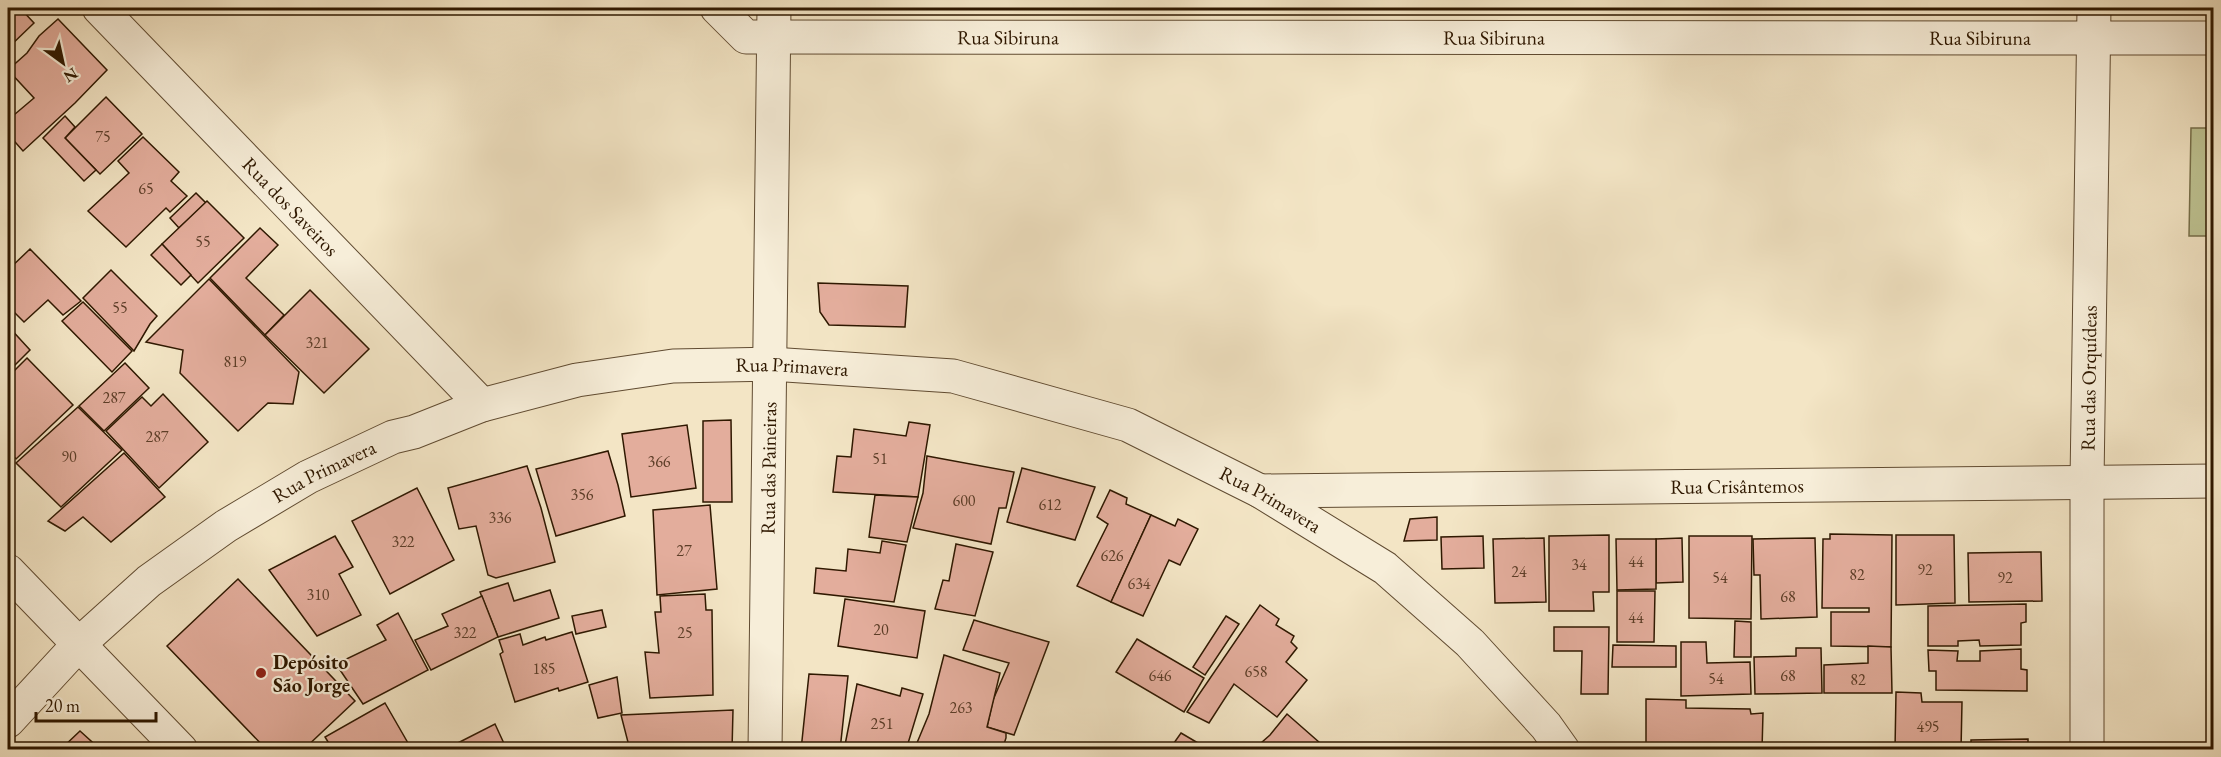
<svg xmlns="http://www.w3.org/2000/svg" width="2221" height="757" font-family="'EB Garamond',serif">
<rect width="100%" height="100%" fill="#f3e5c5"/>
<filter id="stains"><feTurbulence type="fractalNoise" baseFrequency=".00333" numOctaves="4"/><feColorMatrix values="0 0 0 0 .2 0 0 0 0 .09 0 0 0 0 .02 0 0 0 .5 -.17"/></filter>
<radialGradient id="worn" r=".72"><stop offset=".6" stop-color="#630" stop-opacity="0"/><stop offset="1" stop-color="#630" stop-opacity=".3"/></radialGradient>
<polygon fill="#bec392" stroke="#766e49" stroke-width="1.5" points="2191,128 2213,128 2213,236 2189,236"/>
<g fill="#e3ad9c" stroke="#2f1800" stroke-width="1.5">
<polygon points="8,8 20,8 34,23 8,48"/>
<polygon points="58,19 107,70 75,103 23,151 8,134 8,120 34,98 8,70 27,53 39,36"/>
<polygon points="106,97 142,134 100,174 65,138"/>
<polygon points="65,116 75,127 65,138 96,170 84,181 43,138"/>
<polygon points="143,137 179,172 171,181 187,196 170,212 166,208 126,247 88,211 129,173 118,161"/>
<polygon points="196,193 206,203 179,228 170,218"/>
<polygon points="207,201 244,238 198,283 162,244"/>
<polygon points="260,228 278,245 246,278 284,315 265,335 210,278"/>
<polygon points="162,244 191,275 181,285 151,255"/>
<polygon points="30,249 81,301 63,315 48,300 24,322 8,306 8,270"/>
<polygon points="111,270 157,316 150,324 134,351 83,298"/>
<polygon points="209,279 299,372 293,404 268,403 238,431 180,373 183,350 146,342"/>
<polygon points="818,283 908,286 905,327 829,325 820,312"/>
<polygon points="310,290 369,349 324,393 265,335"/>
<polygon points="83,302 132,351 112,372 62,321"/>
<polygon points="8,326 30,350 8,372"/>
<polygon points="27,358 73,405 16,459 8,450 8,377"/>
<polygon points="125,363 149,388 104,431 79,406"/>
<polygon points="163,394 208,442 159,488 106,431 142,397 151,406"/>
<polygon points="78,407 122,450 61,507 16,463"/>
<polygon points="731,420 732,502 703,502 703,421"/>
<polygon points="909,422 930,425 918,497 833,492 837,456 851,457 854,429 906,436"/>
<polygon points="687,425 696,488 631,497 622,434"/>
<polygon points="608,451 618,485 625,516 556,536 536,469"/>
<polygon points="124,453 165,497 111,542 83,517 65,531 48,521"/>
<polygon points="927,456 1014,472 1006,508 999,508 991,544 913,528 923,493"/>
<polygon points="527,466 541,508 555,562 496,578 488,575 476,526 459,529 448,488"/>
<polygon points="1022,468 1095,487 1075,540 1007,522"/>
<polygon points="417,488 454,560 390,594 352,521"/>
<polygon points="1110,490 1127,498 1126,504 1151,515 1111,602 1077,586 1108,524 1097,517"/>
<polygon points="875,495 918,497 907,542 869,537"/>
<polygon points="710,505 717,589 657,595 653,510"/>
<polygon points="1151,515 1175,526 1178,519 1198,529 1180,565 1169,560 1143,616 1111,602"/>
<polygon points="1437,517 1437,540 1404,541 1410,519"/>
<polygon points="1830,534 1892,535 1891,647 1831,646 1831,612 1869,612 1869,608 1822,608 1823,539 1830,539"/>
<polygon points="1609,535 1609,592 1593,592 1594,611 1549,611 1549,536"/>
<polygon points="1896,535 1954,535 1955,603 1896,605"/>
<polygon points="335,536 353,567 339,574 361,615 317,636 269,570"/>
<polygon points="1483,536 1484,568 1442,569 1441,537"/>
<polygon points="1689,536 1752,536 1751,619 1689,618"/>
<polygon points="1544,538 1546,602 1495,603 1493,539"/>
<polygon points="1682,538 1683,582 1656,583 1656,539"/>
<polygon points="1815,538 1817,617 1761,619 1760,575 1754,575 1753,539"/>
<polygon points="1616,539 1656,539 1656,589 1617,590"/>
<polygon points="882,541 906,545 894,602 814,593 816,568 846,571 848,549 880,553"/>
<polygon points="956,544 993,552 975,616 935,609 943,580 949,581"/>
<polygon points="2041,552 2042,601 1969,602 1968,553"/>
<polygon points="238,579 355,701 303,750 267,750 167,646"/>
<polygon points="508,583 514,601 550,590 559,618 498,637 480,592"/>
<polygon points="1617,591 1655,591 1654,642 1617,642"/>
<polygon points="705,594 706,610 712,610 713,695 650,698 645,652 659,653 655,612 661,612 660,596"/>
<polygon points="482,596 498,637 431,670 415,640 448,626 442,614"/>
<polygon points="845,599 925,611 917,658 838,646"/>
<polygon points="2026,604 2026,622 2021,623 2021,645 1980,646 1979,640 1958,641 1958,646 1928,646 1928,606"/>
<polygon points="1260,605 1279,619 1276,625 1294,636 1291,642 1297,648 1286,662 1307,680 1277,717 1234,684 1209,723 1187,712"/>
<polygon points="602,610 606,627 576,634 572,616"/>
<polygon points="398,613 428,670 363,704 336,664 386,640 377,625"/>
<polygon points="1226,616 1239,624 1205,675 1193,667"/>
<polygon points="974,620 1049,642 1014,735 987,727 993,700 1009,663 963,650"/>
<polygon points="1735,621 1751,622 1751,657 1734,657"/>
<polygon points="1554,627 1609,627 1608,694 1581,694 1582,651 1554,651"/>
<polygon points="572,632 588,682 559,691 558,688 515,702 500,654 503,652 499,640 520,634 523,645 545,637 546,640"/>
<polygon points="1137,639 1204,678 1184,712 1116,672"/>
<polygon points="1681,642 1706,642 1707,663 1750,662 1751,694 1681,696"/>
<polygon points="1613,645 1676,646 1676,667 1612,667"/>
<polygon points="1868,646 1891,647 1892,693 1824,693 1824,665 1868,663"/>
<polygon points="1796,648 1821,648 1822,693 1755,694 1754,657 1796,656"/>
<polygon points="2021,649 2021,669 2027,670 2027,691 1936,690 1936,671 1929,671 1928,650 1958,651 1957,661 1980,661 1980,651"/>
<polygon points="944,655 1000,673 987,727 1006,733 1006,738 1002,750 914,750 929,714"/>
<polygon points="809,674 848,676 840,750 801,750"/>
<polygon points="617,677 622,713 598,718 589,685"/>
<polygon points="857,684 900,696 902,688 923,694 906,750 844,750"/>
<polygon points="1896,692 1921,693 1922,702 1962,702 1961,750 1895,750"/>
<polygon points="1646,699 1686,700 1686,708 1750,709 1751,714 1763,713 1762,750 1646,750"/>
<polygon points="385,703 412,750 333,750 325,737"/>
<polygon points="733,710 732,750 630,750 621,715"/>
<polygon points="1287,714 1328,750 1253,750 1270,735"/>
<polygon points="495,724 507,750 444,750"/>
<polygon points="80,731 101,750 60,750"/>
<polygon points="1181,733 1210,750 1169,750"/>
<polygon points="2028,739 2028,750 1971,750 1971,740"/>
<polygon points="1821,744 1822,750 1799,750 1799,745"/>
</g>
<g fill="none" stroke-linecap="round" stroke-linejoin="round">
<defs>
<g id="minor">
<path id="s1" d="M99,8l383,397"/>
<path id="s2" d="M717,8l29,29 1468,1"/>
<path id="s3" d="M1260,491l954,-10"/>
<polyline points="8,571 181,750"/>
<path id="s4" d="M8,721l71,-77 70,-63 77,-55 82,-49 85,-40 21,-5 68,-27 95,-25 96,-14 98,-2 182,12 175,49 132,66 125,77 85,75 76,83 17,24"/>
<path id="s5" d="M765,750l9,-742"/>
<path id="s6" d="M2087,750v-269l7,-473"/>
</g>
</defs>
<use href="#minor" stroke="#604b31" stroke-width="35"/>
<use href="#minor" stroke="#f7eed9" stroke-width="33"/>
</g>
<circle fill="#8f2418" stroke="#f7eed9" stroke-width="2" cx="261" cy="673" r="6"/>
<g text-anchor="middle" stroke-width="4.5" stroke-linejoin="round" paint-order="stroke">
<g font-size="16" fill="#5c3d27">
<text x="103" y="142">75</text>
<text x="146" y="194">65</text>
<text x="203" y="247">55</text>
<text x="120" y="313">55</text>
<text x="317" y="348">321</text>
<text x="235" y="367">819</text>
<text x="114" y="403">287</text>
<text x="157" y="442">287</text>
<text x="69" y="462">90</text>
<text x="880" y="464">51</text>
<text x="659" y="467">366</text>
<text x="582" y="500">356</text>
<text x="964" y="506">600</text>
<text x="1050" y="510">612</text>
<text x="500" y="523">336</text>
<text x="403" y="547">322</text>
<text x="684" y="556">27</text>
<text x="1112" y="561">626</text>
<text x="1636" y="567">44</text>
<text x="1579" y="570">34</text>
<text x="1925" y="575">92</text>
<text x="1519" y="577">24</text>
<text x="1857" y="580">82</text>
<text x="1720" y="583">54</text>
<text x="2005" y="583">92</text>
<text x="1139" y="589">634</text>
<text x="318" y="600">310</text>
<text x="1788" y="602">68</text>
<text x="1636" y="623">44</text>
<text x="881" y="635">20</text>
<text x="465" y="638">322</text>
<text x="685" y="638">25</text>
<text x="544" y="674">185</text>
<text x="1256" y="677">658</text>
<text x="1160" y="681">646</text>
<text x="1788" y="681">68</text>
<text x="1716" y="684">54</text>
<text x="1858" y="685">82</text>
<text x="961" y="713">263</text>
<text x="882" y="729">251</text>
<text x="1928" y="732">495</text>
</g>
<g font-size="20" fill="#2f1800" stroke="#f7eed9">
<text dy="7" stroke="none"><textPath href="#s2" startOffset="303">Rua Sibiruna</textPath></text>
<text dy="7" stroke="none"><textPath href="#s2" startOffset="789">Rua Sibiruna</textPath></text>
<text dy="7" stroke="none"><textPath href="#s2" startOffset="1275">Rua Sibiruna</textPath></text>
<text dy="7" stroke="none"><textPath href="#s1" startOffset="276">Rua dos Saveiros</textPath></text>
<text dy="7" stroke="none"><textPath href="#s4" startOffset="892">Rua Primavera</textPath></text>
<text dy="7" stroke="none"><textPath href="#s6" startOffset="372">Rua das Orquídeas</textPath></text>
<text dy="7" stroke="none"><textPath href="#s5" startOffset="282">Rua das Paineiras</textPath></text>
<text dy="7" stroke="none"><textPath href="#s4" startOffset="406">Rua Primavera</textPath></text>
<text dy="7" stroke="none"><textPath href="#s3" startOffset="477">Rua Crisântemos</textPath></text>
<text dy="7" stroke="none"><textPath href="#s4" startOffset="1396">Rua Primavera</textPath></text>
</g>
<g font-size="20" font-weight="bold" fill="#2f1800" stroke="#f7eed9" text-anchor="start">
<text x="273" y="669">Depósito<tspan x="273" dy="23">São Jorge</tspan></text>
</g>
</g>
<rect width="2221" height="757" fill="none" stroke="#f3e5c5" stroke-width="30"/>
<rect x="9" y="9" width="2203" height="739" fill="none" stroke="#2f1800" stroke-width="3"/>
<rect x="15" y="15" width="2191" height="727" fill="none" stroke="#2f1800" stroke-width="1.5"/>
<g transform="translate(63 63) rotate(147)" stroke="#f7eed9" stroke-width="4.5" paint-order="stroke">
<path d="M0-4.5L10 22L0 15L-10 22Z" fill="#2f1800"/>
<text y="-9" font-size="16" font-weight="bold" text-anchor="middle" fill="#2f1800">N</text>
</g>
<path d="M36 712v9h120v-9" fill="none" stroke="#2f1800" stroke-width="3"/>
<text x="45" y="712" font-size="18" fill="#2f1800" stroke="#f7eed9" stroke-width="4.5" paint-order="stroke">20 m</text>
<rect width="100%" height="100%" filter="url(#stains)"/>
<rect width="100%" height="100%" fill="url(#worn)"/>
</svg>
